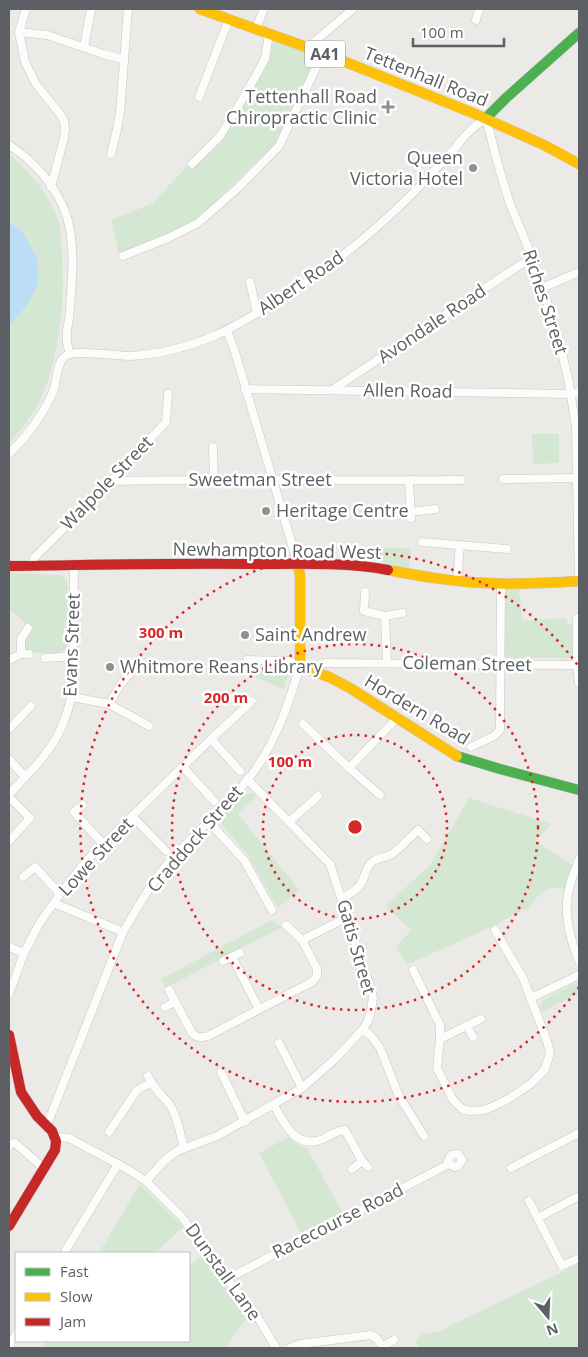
<svg xmlns="http://www.w3.org/2000/svg" width="588" height="1357" font-family="'Open Sans',sans-serif">
<rect width="100%" height="100%" fill="#ebeae6"/>
<g fill="#d4e7d2">
<polygon points="272,40 317,57 276,143 196,220 168,234 119,255 111,220 153,203 188,165 190,171 220,144 268,61"/>
<path d="M9,154c20,18 38,37 48,63 5,12 4,28 5,41 3,43 -3,103 -22,142 -8,16 -19,30 -31,43z"/>
<polygon points="532,434 559,434 559,463 533,464"/>
<polygon points="380,547 411,549 409,568 380,562"/>
<path d="M9,573l52,2 5,4 2,9 2,56c-1,1 -5,6 -6,6 -9,6 -30,4 -39,-1l-1,-9 8,-11 -23,-20z"/>
<polygon points="506,589 519,589 522,621 566,618 568,623 573,626 573,658 504,658"/>
<polygon points="283,667 289,670 284,689 257,678 253,669 279,670"/>
<polygon points="254,793 257,796 238,814 299,890 278,908 248,855 222,825 220,818 221,815 242,794"/>
<path d="M469,798l82,26 -15,17 38,25 -10,23c-19,-4 -25,4 -34,19l-11,4 -24,13 -88,40 -11,-18 15,-17 -25,-24 44,-41z"/>
<polygon points="272,920 282,927 165,988 161,979"/>
<polygon points="576,983 579,983 579,993 541,1012 540,1005 546,998"/>
<polygon points="289,1137 299,1146 307,1148 342,1212 301,1233 259,1153"/>
<polygon points="140,1184 183,1227 155,1253 99,1253"/>
<polygon points="203,1255 222,1283 248,1316 225,1348 42,1348 47,1341 189,1341 189,1266"/>
<polygon points="579,1264 579,1348 420,1348 415,1341 421,1335 439,1331"/>
</g>
<path fill="#bbddf5" d="M9,224c11,2 14,9 19,18 22,33 6,58 -19,83z"/>
<g fill="none" stroke-linecap="round" stroke-linejoin="round">
<defs>
<g id="street">
<polyline points="26,9 19,32 25,62 36,84 60,114 64,121 65,129 64,138 51,187"/>
<polyline points="476,20 479,9"/>
<polyline points="256,28 264,9"/>
<polyline points="19,32 47,35 103,54 123,59"/>
<polyline points="84,47 91,9"/>
<polyline points="308,47 353,9"/>
<polyline points="199,97 229,19"/>
<path d="M9,145c25,16 47,41 57,69 10,30 6,65 4,95 -1,20 -7,24 0,45"/>
<polyline points="111,154 117,129 120,112 128,9"/>
<polyline points="192,164 220,136 245,95 265,59 269,34"/>
<polyline points="123,256 168,238 198,223 239,187 279,146 323,53"/>
<polyline points="250,282 257,313"/>
<polyline points="542,288 579,272"/>
<polyline points="227,330 235,352 298,565"/>
<polyline points="245,389 571,394 579,392"/>
<polyline points="332,390 532,257"/>
<polyline points="213,447 214,479"/>
<path d="M9,454c19,-19 35,-39 45,-65 3,-10 3,-29 13,-34 9,-5 51,1 64,1 29,-2 58,-9 85,-21 16,-7 31,-16 46,-25 55,-32 105,-71 150,-116 15,-15 29,-31 44,-47 4,-5 7,-10 12,-14 5,-6 12,-10 18,-15l13,50 11,36 22,53 26,78 11,48 7,45 3,153"/>
<polyline points="503,479 579,478"/>
<polyline points="409,480 411,518"/>
<path d="M111,481c117,-2 233,0 350,-1"/>
<polyline points="411,512 435,509"/>
<polyline points="422,542 507,549"/>
<polyline points="32,566 34,558 111,481 166,422 168,394"/>
<polyline points="457,581 460,545"/>
<polyline points="365,592 364,611 385,616 402,613"/>
<polyline points="385,616 387,663"/>
<polyline points="577,618 577,665 579,683"/>
<polyline points="21,654 21,639 28,628"/>
<polyline points="45,658 63,657 73,653"/>
<polyline points="9,660 21,654 29,654"/>
<polyline points="325,663 579,665"/>
<polyline points="72,697 109,704 149,726"/>
<polyline points="109,704 121,684 134,669 170,667"/>
<polyline points="303,724 349,768 380,795"/>
<polyline points="9,729 31,706"/>
<polyline points="211,739 240,771"/>
<polyline points="471,747 494,736 500,730 501,584"/>
<polyline points="9,759 25,777"/>
<polyline points="183,767 214,801"/>
<polyline points="349,768 397,718"/>
<path d="M9,794c34,-35 58,-58 64,-110l1,-119"/>
<polyline points="9,797 30,818 9,841"/>
<polyline points="83,805 74,812 103,844"/>
<polyline points="132,816 166,851"/>
<polyline points="209,822 244,860 272,910"/>
<polyline points="289,822 318,796"/>
<path d="M579,859c-3,10 -8,20 -10,30 -6,24 1,50 10,72"/>
<polyline points="23,877 35,867 60,894"/>
<path d="M342,897c10,-3 19,-10 22,-20 2,-5 3,-10 7,-14 6,-6 15,-5 21,-9 10,-7 18,-17 26,-24l9,9"/>
<polyline points="54,903 123,932"/>
<polyline points="302,940 348,917"/>
<polyline points="9,947 24,953"/>
<polyline points="232,957 259,1009"/>
<polyline points="223,961 240,953"/>
<polyline points="413,970 440,1025 440,1039 437,1068 453,1100 462,1109 470,1111 484,1110 494,1106 510,1098 532,1083 545,1069 550,1053 547,1041 523,978 495,930"/>
<path d="M169,990l23,43c5,5 9,5 16,3l104,-54 5,-6v-7l-15,-29 -16,-15"/>
<polyline points="9,994 24,953 39,924 60,894 87,860 211,739 252,701"/>
<polyline points="531,998 579,975"/>
<polyline points="165,1007 175,1002"/>
<polyline points="467,1026 473,1037"/>
<polyline points="363,1029 372,1037 380,1048 399,1096 424,1136"/>
<polyline points="440,1039 481,1019"/>
<polyline points="279,1043 302,1088"/>
<polyline points="221,1072 245,1122"/>
<path d="M148,1076c5,13 14,18 22,29 8,12 10,29 14,43"/>
<path d="M274,1105c10,19 22,45 49,34 7,-3 14,-9 22,-9l17,31 6,6"/>
<path d="M47,1125l76,-193c15,-25 29,-51 49,-73 27,-30 59,-56 83,-89 22,-31 34,-68 45,-104l-11,-5 -42,-1"/>
<polyline points="109,1132 137,1090 151,1083"/>
<polyline points="55,1137 69,1138 129,1170 146,1181 182,1217 227,1279 256,1314 276,1348"/>
<polyline points="9,1146 10,1144 15,1143 39,1164 43,1169"/>
<polyline points="511,1168 579,1133"/>
<polyline points="352,1169 362,1161"/>
<polyline points="146,1181 164,1161 177,1151 217,1136 302,1088 335,1059 363,1029 368,1021 371,1011 373,997 371,990 330,864 247,779"/>
<polyline points="529,1201 562,1266 579,1258"/>
<polyline points="538,1218 579,1196"/>
<polyline points="64,1253 118,1164"/>
<polyline points="227,1279 449,1164 455,1167 458,1166 462,1160 458,1154 451,1155 448,1161 449,1164"/>
<polyline points="9,1346 16,1334"/>
<polyline points="383,1346 394,1340"/>
<polyline points="290,1348 300,1344 371,1335 376,1338 384,1348"/>
</g>
<g id="fast">
<polyline points="486,118 506,98 579,33"/>
<polyline points="457,756 500,769 579,790"/>
</g>
<g id="slow">
<polyline points="200,9 323,53 473,113 546,146 579,164"/>
<polyline points="298,565 300,575 300,666 329,677 350,688 457,756"/>
<path d="M388,570c32,6 65,12 99,13 30,2 61,0 92,-2"/>
</g>
<g id="jam">
<path d="M9,566c82,-1 164,-3 246,-2 43,0 91,-2 133,6"/>
<polyline points="9,1035 21,1092 37,1116 52,1131 56,1141 55,1150 9,1226"/>
</g>
</defs>
<use href="#street" stroke="#c7c7c7" stroke-width="9"/>
<use href="#fast" stroke="#c8c8c8" stroke-width="11"/>
<use href="#slow" stroke="#c8c8c8" stroke-width="11"/>
<use href="#jam" stroke="#c8c8c8" stroke-width="11"/>
<use href="#street" stroke="#fcfcfb" stroke-width="8"/>
<use href="#fast" stroke="#4caf50" stroke-width="10"/>
<use href="#slow" stroke="#ffc107" stroke-width="10"/>
<use href="#jam" stroke="#c62828" stroke-width="10"/>
</g>
<g fill="none" stroke="#d62828" stroke-width="2.5" stroke-dasharray="2.5 5">
<circle cx="355" cy="827" r="92"/>
<circle cx="355" cy="827" r="183"/>
<path d="M579 987A275 275 0 1 1 579 667"/>
</g>
<g fill="#8e9091" stroke="#fff" stroke-width="2">
<path d="M385.5 99.5h5v5h5v5h-5v5h-5v-5h-5v-5h5z"/>
<circle cx="473" cy="168" r="5"/>
<circle cx="266" cy="511" r="5"/>
<circle cx="245" cy="635" r="5"/>
<circle cx="110" cy="667" r="5"/>
</g>
<g text-anchor="middle" stroke-width="5" stroke-linejoin="round" paint-order="stroke">
<rect fill="#fff" stroke="#8d8f92" stroke-width="1" x="305" y="40.5" width="40" height="27" rx="4"/>
<g font-size="16" font-weight="bold" fill="#5c5f63">
<text x="325" y="60">A41</text>
</g>
<g font-size="18" fill="#5c5f63" stroke="#fff">
<text transform="translate(426 77) rotate(22)" y="6">Tettenhall Road</text>
<text transform="translate(301 283) rotate(-34)" y="6">Albert Road</text>
<text transform="translate(545 302) rotate(72)" y="6">Riches Street</text>
<text transform="translate(432 324) rotate(-34)" y="6">Avondale Road</text>
<text transform="translate(408 391) rotate(1)" y="6">Allen Road</text>
<text x="260" y="486">Sweetman Street</text>
<text transform="translate(107 483) rotate(-46)" y="6">Walpole Street</text>
<text transform="translate(277 551) rotate(1)" y="6">Newhampton Road West</text>
<text transform="translate(72 645) rotate(-88)" y="6">Evans Street</text>
<text transform="translate(467 664) rotate(1)" y="6">Coleman Street</text>
<text transform="translate(417 710) rotate(31)" y="6">Hordern Road</text>
<text transform="translate(195 839) rotate(-49)" y="6">Craddock Street</text>
<text transform="translate(96 857) rotate(-47)" y="6">Lowe Street</text>
<text transform="translate(356 947) rotate(74)" y="6">Gatis Street</text>
<text transform="translate(338 1221) rotate(-27)" y="6">Racecourse Road</text>
<text transform="translate(223 1272) rotate(54)" y="6">Dunstall Lane</text>
</g>
<g font-size="18" fill="#5c5f63" stroke="#fff" text-anchor="start">
<text x="377" y="103" text-anchor="end">Tettenhall Road<tspan x="377" dy="21">Chiropractic Clinic</tspan></text>
<text x="463" y="164" text-anchor="end">Queen<tspan x="463" dy="21">Victoria Hotel</tspan></text>
<text x="276" y="517">Heritage Centre</text>
<text x="255" y="641">Saint Andrew</text>
<text x="120" y="673">Whitmore Reans Library</text>
</g>
</g>
<circle cx="355" cy="827" r="8" fill="#d62828" stroke="#fff" stroke-width="2.5"/>
<g font-size="15" text-anchor="middle" font-weight="bold" fill="#d62828" stroke="#fff" stroke-width="5" stroke-linejoin="round" paint-order="stroke">
<text x="161" y="638">300 m</text>
<text x="226" y="703">200 m</text>
<text x="290" y="767">100 m</text>
</g>
<rect width="588" height="1357" fill="none" stroke="#5c5f63" stroke-width="20"/>
<rect x="15" y="1252" width="175" height="90" fill="#ffffff" stroke="#bebfc1"/>
<rect x="25" y="1268" width="25" height="8" fill="#4caf50" stroke="#bebfc1"/>
<text x="60" y="1277" font-size="15" fill="#5c5f63">Fast</text>
<rect x="25" y="1293" width="25" height="8" fill="#ffc107" stroke="#bebfc1"/>
<text x="60" y="1302" font-size="15" fill="#5c5f63">Slow</text>
<rect x="25" y="1318" width="25" height="8" fill="#c62828" stroke="#bebfc1"/>
<text x="60" y="1327" font-size="15" fill="#5c5f63">Jam</text>
<g transform="translate(548 1317) rotate(161)" stroke="#ffffff" stroke-width="4" paint-order="stroke">
<path d="M0-4L9 19L0 12L-9 19Z" fill="#5c5f63"/>
<text y="-8" font-size="14" font-weight="bold" text-anchor="middle" fill="#5c5f63">N</text>
</g>
<path d="M413 38v8h91v-8" fill="none" stroke="#5c5f63" stroke-width="2.5"/>
<text x="420" y="38" font-size="15" fill="#5c5f63" stroke="#ffffff" stroke-width="4" paint-order="stroke">100 m</text>
</svg>
